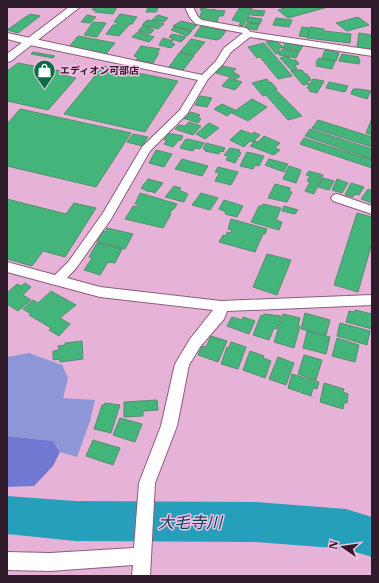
<svg xmlns="http://www.w3.org/2000/svg" width="379" height="583" font-family="'IBM Plex Serif','Noto Sans JP',serif">
<rect width="100%" height="100%" fill="#e7b2d7"/>
<polygon fill="#8d96d6" points="29,353 62,365 68,378 63,398 95,400 90,421 77,457 60,452 53,441 7,436 7,357"/>
<polygon fill="#7179d3" points="7,436 53,441 60,452 53,466 34,486 7,487"/>
<g fill="none" stroke-linecap="round" stroke-linejoin="round">
<polygon fill="#269fbb" fill-rule="evenodd" points="7,496 75,501 256,502 346,509 372,517 372,557 346,549 256,542 75,541 7,534"/>
</g>
<g fill="#43b57b" stroke="#568e6e">
<polygon points="94,7 117,7 113,14 95,12 96,10 92,10"/>
<polygon points="148,7 158,8 156,12 146,12"/>
<polygon points="240,7 253,9 243,26 239,25 241,22 232,20"/>
<polygon points="288,7 328,7 288,18 278,10"/>
<polygon points="201,8 212,10 215,9 214,10 225,11 223,16 219,16 217,22 202,21 202,19 199,19 202,11 200,10"/>
<polygon points="254,10 265,11 263,16 251,15"/>
<polygon points="30,14 40,16 18,33 7,30"/>
<polygon points="120,14 137,17 132,24 130,24 119,36 106,34 113,25 116,25 118,23 114,22"/>
<polygon points="87,15 96,17 90,23 81,22"/>
<polygon points="158,15 168,18 164,22 152,20"/>
<polygon points="249,17 262,19 260,24 247,22"/>
<polygon points="358,17 369,25 347,31 336,23"/>
<polygon points="276,18 292,20 289,27 273,25"/>
<polygon points="147,20 153,21 164,24 158,29 142,25"/>
<polygon points="181,21 197,25 192,30 173,26"/>
<polygon points="93,22 106,23 97,37 84,35"/>
<polygon points="247,23 259,24 257,30 244,28"/>
<polygon points="143,26 151,28 150,29 154,30 150,34 138,31"/>
<polygon points="201,26 226,31 220,39 218,39 217,40 194,36"/>
<polygon points="174,27 192,31 187,36 171,30"/>
<polygon points="302,27 309,28 307,37 299,36"/>
<polygon points="310,27 324,29 324,31 351,34 350,43 307,38"/>
<polygon points="138,32 154,37 149,42 132,37"/>
<polygon points="359,33 372,35 372,49 357,47"/>
<polygon points="172,34 186,37 181,42 171,39 172,38 169,37"/>
<polygon points="78,36 115,43 105,55 68,48"/>
<polygon points="163,38 173,41 171,43 175,44 171,48 159,45"/>
<polygon points="191,39 205,42 194,55 180,52"/>
<polygon points="276,41 283,47 278,49 281,52 282,49 299,52 296,58 279,55 280,53 276,54 266,42"/>
<polygon points="286,42 303,45 300,51 283,48"/>
<polygon points="264,43 292,76 278,79 260,57 257,58 248,47"/>
<polygon points="141,46 160,49 157,53 159,53 153,63 136,60 138,57 134,56"/>
<polygon points="325,50 339,53 336,61 322,58"/>
<polygon points="33,52 55,56 53,58 31,54"/>
<polygon points="179,53 194,56 183,70 169,67"/>
<polygon points="342,54 359,57 358,59 360,60 359,64 339,61"/>
<polygon points="286,56 292,60 296,60 299,64 295,65 297,69 292,71 280,58"/>
<polygon points="319,58 335,61 332,69 316,66 317,64 316,62"/>
<polygon points="18,63 65,72 63,75 76,78 48,110 7,101 7,71"/>
<polygon points="103,66 178,81 145,132 64,114"/>
<polygon points="223,66 236,69 233,72 240,76 237,79 216,73"/>
<polygon points="296,70 302,70 305,74 307,74 311,80 307,81 309,84 303,85 291,71"/>
<polygon points="229,78 242,82 235,90 222,86"/>
<polygon points="267,79 270,83 271,82 277,89 275,89 302,116 288,120 266,95 263,96 252,83"/>
<polygon points="313,79 324,81 317,93 309,91 310,89 307,88"/>
<polygon points="329,82 348,86 345,92 326,88"/>
<polygon points="353,89 359,89 371,91 367,99 351,94"/>
<polygon points="200,96 212,98 207,107 195,105"/>
<polygon points="252,99 267,107 248,121 232,113"/>
<polygon points="222,104 235,110 227,116 214,109"/>
<polygon points="20,109 131,133 96,187 7,166 7,124"/>
<polygon points="191,112 200,115 198,117 201,119 198,123 183,118"/>
<polygon points="372,118 372,135 366,133"/>
<polygon points="318,120 372,137 372,147 312,128"/>
<polygon points="189,122 201,126 193,135 175,129 179,125 185,126"/>
<polygon points="209,123 219,128 205,139 196,134"/>
<polygon points="310,129 372,149 372,159 305,136"/>
<polygon points="241,130 252,134 254,132 260,135 253,142 250,141 244,147 230,140"/>
<polygon points="133,134 148,137 142,146 127,142"/>
<polygon points="168,134 173,134 183,136 181,140 179,140 173,147 164,144 167,140 164,140"/>
<polygon points="264,136 280,143 275,148 280,150 274,155 250,146 255,141 258,142"/>
<polygon points="304,138 372,160 372,168 300,144"/>
<polygon points="188,139 204,143 200,149 195,148 193,151 180,148 185,140"/>
<polygon points="206,143 225,148 223,152 220,151 219,154 205,151 206,150 203,149"/>
<polygon points="230,148 240,150 239,152 241,153 235,163 226,160 228,156 224,155"/>
<polygon points="156,150 172,154 164,167 149,163"/>
<polygon points="247,152 264,156 259,166 255,165 253,169 240,166"/>
<polygon points="182,159 208,166 202,176 175,169"/>
<polygon points="269,159 288,164 284,172 265,165"/>
<polygon points="289,166 301,170 296,183 283,179"/>
<polygon points="218,167 238,172 231,185 215,181 219,173 215,172"/>
<polygon points="309,171 323,175 314,194 305,191 310,182 307,181 310,176 306,175"/>
<polygon points="323,178 334,181 329,190 318,187"/>
<polygon points="148,179 163,183 155,193 150,191 149,192 141,188"/>
<polygon points="337,179 348,183 342,193 332,190"/>
<polygon points="351,183 364,187 359,195 355,194 353,197 345,195"/>
<polygon points="275,184 290,188 289,191 292,192 287,202 268,198"/>
<polygon points="174,186 181,188 179,190 188,194 184,202 165,197"/>
<polygon points="368,189 372,191 372,203 361,199"/>
<polygon points="140,193 177,204 174,209 173,209 169,214 171,214 163,228 125,219 133,206 137,207 138,204 135,204"/>
<polygon points="201,193 218,198 210,210 192,205"/>
<polygon points="7,199 66,214 74,203 96,208 65,257 43,251 32,266 7,259"/>
<polygon points="224,200 243,206 237,217 225,214 226,212 219,209"/>
<polygon points="263,204 281,208 276,220 282,222 279,230 251,222 259,206 262,206"/>
<polygon points="284,206 298,210 295,214 282,211"/>
<polygon points="357,213 372,217 372,243 358,292 334,285"/>
<polygon points="231,219 267,229 265,234 263,234 255,252 219,242 223,235 226,236 227,232 231,233 232,230 228,229"/>
<polygon points="107,228 133,234 125,249 97,242 103,231 106,232"/>
<polygon points="97,243 122,249 115,263 108,262 100,275 84,270 92,258 89,257"/>
<polygon points="267,254 291,260 277,295 253,287"/>
<polygon points="25,283 31,287 23,295 31,300 18,311 7,304 7,293 17,284 21,286"/>
<polygon points="51,291 76,305 60,318 70,324 59,336 49,330 51,328 29,315 31,314 23,309 33,300 38,303"/>
<polygon points="355,310 372,314 372,329 346,322 349,311 355,312"/>
<polygon points="305,313 330,320 326,335 301,329"/>
<polygon points="264,314 281,316 277,329 274,328 269,340 253,335 261,315 263,316"/>
<polygon points="283,314 300,318 298,325 300,326 294,348 274,342"/>
<polygon points="232,317 242,320 243,317 255,321 249,334 227,326"/>
<polygon points="340,323 370,331 367,345 337,336"/>
<polygon points="307,331 330,337 326,354 303,348"/>
<polygon points="211,336 227,341 218,362 198,355 202,346 206,347"/>
<polygon points="337,338 359,345 355,362 332,356"/>
<polygon points="82,341 83,359 60,362 60,359 53,360 53,351 59,350 58,346 65,345 65,343"/>
<polygon points="231,342 246,347 238,369 221,364 227,347 229,348"/>
<polygon points="250,351 264,356 263,358 271,361 265,378 243,370"/>
<polygon points="304,355 322,360 316,380 298,374"/>
<polygon points="278,357 294,363 286,385 269,379"/>
<polygon points="292,374 319,382 317,389 313,388 311,396 288,388"/>
<polygon points="324,383 344,389 343,392 348,394 347,403 344,403 343,409 320,402"/>
<polygon points="157,400 158,410 143,411 143,416 124,417 124,402"/>
<polygon points="105,403 120,405 111,433 94,429 102,405 104,405"/>
<polygon points="120,418 142,424 135,442 113,435"/>
<polygon points="93,440 120,448 113,465 86,456"/>
</g>
<g fill="none" stroke-linecap="round" stroke-linejoin="round">
<defs>
<g id="minor">
<polygon points="185,7 193,7 198,17 202,20 246,28 251,32 372,50 372,56 250,37 231,52 223,64 208,79 187,114 150,151 111,219 77,267 67,278 100,287 221,301 372,295 372,305 227,311 224,319 200,347 189,365 177,426 155,483 150,576 132,576 133,565 50,571 7,570 7,552 50,553 134,548 139,483 161,426 175,364 190,339 213,310 100,297 7,272 7,262 55,275 69,261 103,213 142,147 180,110 198,80 30,45 7,39 7,33 202,75 216,61 224,48 243,33 196,24 190,18"/>
<polygon points="337,194 372,206 372,214 333,201 331,198 333,195"/>
</g>
<polygon id="tertiary" points="69,7 80,7 11,61 7,62 7,54"/>
</defs>
<use href="#minor" stroke="#8c5c7e" stroke-width="2"/>
<use href="#tertiary" stroke="#8c5c7e" stroke-width="2"/>
<use href="#minor" fill="#fff" fill-rule="evenodd"/>
<use href="#tertiary" fill="#fff" fill-rule="evenodd"/>
</g>
<defs>
<symbol id="shop-pin" viewBox="-11 -11 22 30"><path d="M0 17L-7.5 6A9.5 9.5 0 1 1 7.5 6Z" fill="#096d43" stroke="#f4bfe4"/><path d="M-5-2.5h2.3a2.7 3.5 0 0 1 5.4 0H5L5.5 6h-11ZM-1.5-2.5h3a1.5 2.3 0 0 0-3 0Z" fill="#fff"/></symbol>
</defs>
<g fill-rule="evenodd">
<use href="#shop-pin" x="32" y="58" width="25" height="34"/>
</g>
<g text-anchor="middle" stroke-width="3" stroke-linejoin="round" paint-order="stroke">
<g font-size="10" font-weight="bold" fill="#2f1b29" stroke="#f4bfe4" text-anchor="start">
<text x="60" y="74">エディオン可部店</text>
</g>
<g font-size="16" font-style="italic" fill="#044a58" stroke="#f4bfe4">
<text x="190" y="528">大毛寺川</text>
</g>
</g>
<rect width="379" height="583" fill="none" stroke="#2f1b29" stroke-width="16"/>
<g transform="translate(343 547) rotate(283)" stroke="#f4bfe4" stroke-width="3" paint-order="stroke">
<path d="M0-3L7 15L0 10L-7 15Z" fill="#2f1b29"/>
<text y="-6" font-size="11" font-weight="bold" text-anchor="middle" fill="#2f1b29">N</text>
</g>
</svg>
